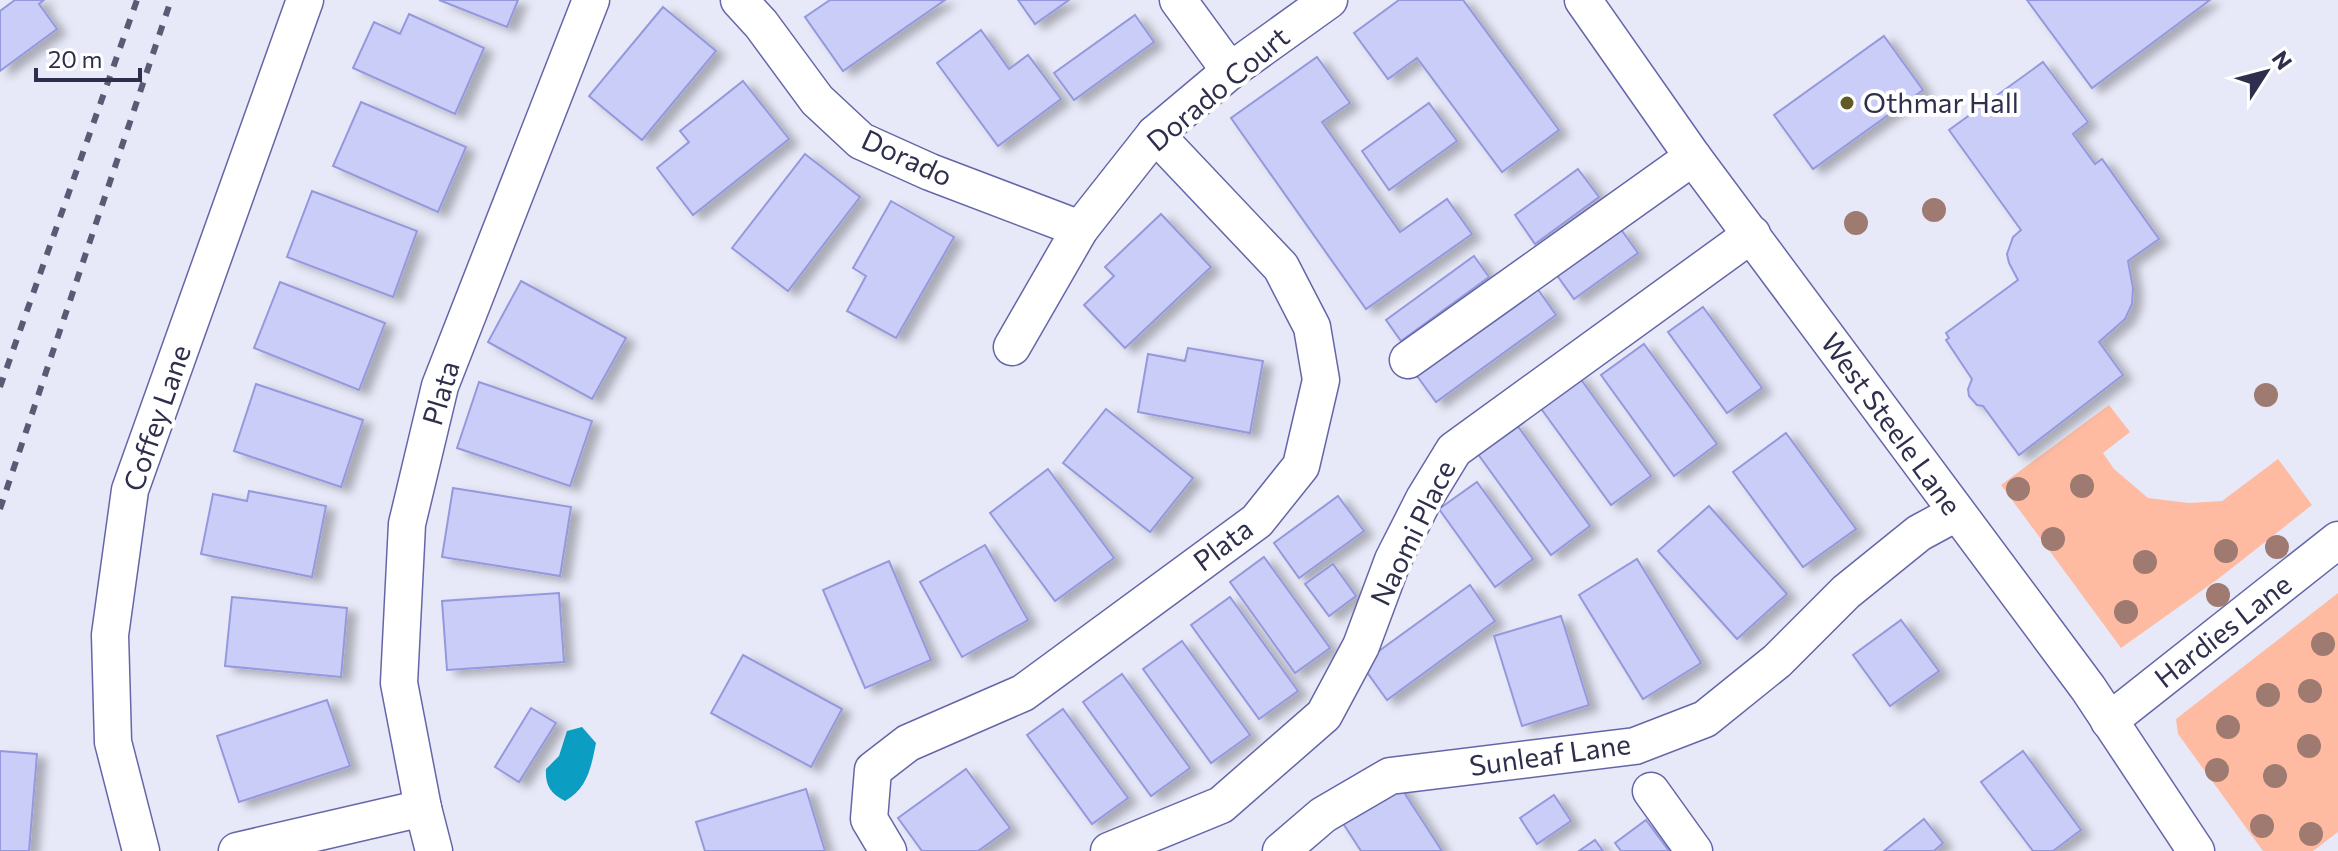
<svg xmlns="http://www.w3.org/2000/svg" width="2338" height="851" font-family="Commissioner,sans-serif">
<defs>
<filter id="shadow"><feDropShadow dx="9" dy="5" stdDeviation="4" flood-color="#0004"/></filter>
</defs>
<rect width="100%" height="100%" fill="#e7e9f8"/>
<g fill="#febba1">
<polygon points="2109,405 2130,432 2103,453 2114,469 2148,498 2189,503 2222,501 2278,459 2312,505 2218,579 2121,648 2001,485"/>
<polygon points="2338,593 2338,832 2313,851 2263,851 2178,734 2176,719"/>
</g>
<path fill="#0b9ec2" d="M582,727l14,16c-5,24 -8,45 -31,58 -15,-8 -20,-16 -19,-32l13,-13 8,-25z"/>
<g fill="#cacdf8" stroke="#9598dd" stroke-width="2" filter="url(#shadow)">
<polygon points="15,0 44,0 39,4 57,29 0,71 0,11"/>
<polygon points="439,0 518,0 507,27"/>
<polygon points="830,0 945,0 843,71 805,17"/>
<polygon points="1018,0 1069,0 1035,24"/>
<polygon points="1399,0 1463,0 1559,130 1502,172 1417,58 1388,79 1354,33"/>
<polygon points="2027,0 2210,0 2092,88"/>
<polygon points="663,7 716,51 642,140 589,96"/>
<polygon points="409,14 484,48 455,114 353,68 374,22 400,34"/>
<polygon points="1135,15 1154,42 1074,100 1054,73"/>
<polygon points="981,30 1009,69 1028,55 1061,99 998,146 937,63"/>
<polygon points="1884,36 1923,90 1813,169 1774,115"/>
<polygon points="1317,57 1350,103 1322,122 1400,232 1447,199 1472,234 1366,309 1231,118"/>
<polygon points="2043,62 2088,122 2073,134 2095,164 2102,159 2159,239 2128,261 2133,288 2132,304 2125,319 2099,342 2123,375 2019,455 1983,406 1977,405 1969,396 1968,389 1972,379 1946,340 1949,338 1946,333 2018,280 2009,263 2007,254 2013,237 2021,230 1949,130"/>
<polygon points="743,81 789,139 693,215 657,168 689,142 680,131"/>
<polygon points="361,102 466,147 438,212 333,166"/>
<polygon points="1429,103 1457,141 1389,190 1362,151"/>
<polygon points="805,154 860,197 788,291 732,248"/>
<polygon points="1578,169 1599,197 1535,244 1515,215"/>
<polygon points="312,191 417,231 393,297 287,257"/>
<polygon points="891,201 954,237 896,338 847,311 866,276 853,268"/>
<polygon points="1161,214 1211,267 1125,348 1084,305 1114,276 1105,267"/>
<polygon points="1620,228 1638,253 1574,299 1556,274"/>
<polygon points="1474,256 1489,277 1401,341 1386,320"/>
<polygon points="521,281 626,338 592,399 488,342"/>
<polygon points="280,282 385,323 359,390 254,348"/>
<polygon points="1537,288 1556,315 1436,402 1417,376"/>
<polygon points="1703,307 1762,388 1727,413 1668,332"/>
<polygon points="1644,344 1717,444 1674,476 1601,375"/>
<polygon points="1188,348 1263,361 1250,433 1138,412 1148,354 1185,361"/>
<polygon points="1577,374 1651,476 1611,505 1537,403"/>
<polygon points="479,382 592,421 570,486 457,448"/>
<polygon points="256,384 363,420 341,487 234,451"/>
<polygon points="1106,409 1193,478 1150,532 1063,463"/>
<polygon points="1514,421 1590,526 1551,555 1475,450"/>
<polygon points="1786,433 1856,529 1803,567 1733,472"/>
<polygon points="1048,469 1114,558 1055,601 990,513"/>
<polygon points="1477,482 1533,559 1495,587 1439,509"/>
<polygon points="453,488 571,507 560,576 442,557"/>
<polygon points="249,491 326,506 312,577 201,554 213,494 247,501"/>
<polygon points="1338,496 1364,531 1299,578 1274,543"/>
<polygon points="1709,506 1787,594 1737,639 1658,551"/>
<polygon points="985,545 1028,620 962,657 920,582"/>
<polygon points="1264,557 1330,648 1295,673 1230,582"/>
<polygon points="1637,559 1701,663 1643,699 1579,595"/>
<polygon points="889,561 931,660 865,688 823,590"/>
<polygon points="1333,564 1356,596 1329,616 1305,584"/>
<polygon points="1470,585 1495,621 1387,700 1361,664"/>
<polygon points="559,593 564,662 447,670 442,601"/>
<polygon points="232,597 347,608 341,677 225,666"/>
<polygon points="1230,597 1298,691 1259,719 1191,625"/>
<polygon points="1561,616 1589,705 1522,726 1494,636"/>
<polygon points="1901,620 1939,671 1890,706 1853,655"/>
<polygon points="1182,641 1250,735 1211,763 1143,669"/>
<polygon points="743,655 842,709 811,767 711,713"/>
<polygon points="1122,674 1190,768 1151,796 1083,702"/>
<polygon points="327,700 350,766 239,802 217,736"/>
<polygon points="531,708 556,723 519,782 495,767"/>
<polygon points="1063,709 1128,798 1092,824 1027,735"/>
<polygon points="0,751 37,754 29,851 0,851"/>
<polygon points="2023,751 2081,830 2053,851 2033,851 1981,782"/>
<polygon points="966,769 1010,828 978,851 922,851 898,818"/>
<polygon points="1394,777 1442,851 1361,851 1337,814"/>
<polygon points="806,789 825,851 705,851 696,822"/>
<polygon points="1554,795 1571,821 1537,844 1520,818"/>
<polygon points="1924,819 1943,843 1934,851 1884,851"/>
<polygon points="1646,820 1669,851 1621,851 1615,843"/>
<polygon points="1595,840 1603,851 1579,851"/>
</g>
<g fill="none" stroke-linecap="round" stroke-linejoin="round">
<defs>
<g id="minor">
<polyline points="739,0 761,24 817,100 861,141 930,172 1080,229"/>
<polyline points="1178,0 1230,71"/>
<polyline points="1583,0 1693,157 2088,688 2196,851"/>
<polyline points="1012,347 1080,229 1155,134 1230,71 1329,0"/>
<polyline points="1408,360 1693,157"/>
<polyline points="2109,721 2338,540"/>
<polyline points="1651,791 1694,851"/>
<polyline points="141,851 113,742 110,635 130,490 305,0"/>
<polyline points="237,851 423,808"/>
<polyline points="434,851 423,808 399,683 407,524 440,386 591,0"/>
<polyline points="888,851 869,819 873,770 908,743 1023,693 1257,521 1301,466 1321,380 1312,327 1281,267 1155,134"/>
<polyline points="1109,851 1221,805 1324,715 1361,646 1393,560 1424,499 1454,450 1752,234"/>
<polyline points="1281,851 1323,815 1390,776 1635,746 1705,719 1777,661 1846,592 1919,533 1956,513"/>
</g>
</defs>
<use href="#minor" stroke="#6566a8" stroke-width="39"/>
<use href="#minor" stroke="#fff" stroke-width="36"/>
<g stroke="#595b74" stroke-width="6" stroke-dasharray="10 10" stroke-linecap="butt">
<polyline points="0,387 137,0"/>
<polyline points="0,509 171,0"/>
</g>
</g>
<g fill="#9f7a70">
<circle cx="1934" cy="210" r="12"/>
<circle cx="1856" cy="223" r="12"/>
<circle cx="2266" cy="395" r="12"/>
<circle cx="2082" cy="486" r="12"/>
<circle cx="2018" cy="489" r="12"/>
<circle cx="2053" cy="539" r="12"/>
<circle cx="2277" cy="547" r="12"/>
<circle cx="2226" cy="551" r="12"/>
<circle cx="2145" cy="562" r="12"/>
<circle cx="2218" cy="595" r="12"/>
<circle cx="2126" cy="612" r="12"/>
<circle cx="2323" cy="644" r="12"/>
<circle cx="2310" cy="691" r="12"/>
<circle cx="2268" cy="695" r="12"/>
<circle cx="2228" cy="727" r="12"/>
<circle cx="2309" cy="746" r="12"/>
<circle cx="2217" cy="770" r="12"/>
<circle cx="2275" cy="776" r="12"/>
<circle cx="2262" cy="826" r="12"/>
<circle cx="2311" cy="834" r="12"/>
</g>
<circle fill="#605a26" stroke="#fff" stroke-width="3" cx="1847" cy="103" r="8"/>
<g text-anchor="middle" stroke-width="8" stroke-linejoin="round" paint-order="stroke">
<g font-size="28" fill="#2e2f4c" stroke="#fff">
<text transform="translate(1218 89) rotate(-40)" y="10">Dorado Court</text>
<text transform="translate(907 158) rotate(25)" y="10">Dorado</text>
<text transform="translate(441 393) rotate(-73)" y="10">Plata</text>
<text transform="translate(157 418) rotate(-71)" y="10">Coffey Lane</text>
<text transform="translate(1891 424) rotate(54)" y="10">West Steele Lane</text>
<text transform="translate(1413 533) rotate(-64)" y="10">Naomi Place</text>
<text transform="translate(1223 545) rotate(-37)" y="10">Plata</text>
<text transform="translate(2223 631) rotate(-38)" y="10">Hardies Lane</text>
<text transform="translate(1550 755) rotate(-8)" y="10">Sunleaf Lane</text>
</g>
<g font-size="28" fill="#2e2f4c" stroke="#fff" text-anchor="start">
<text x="1863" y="113">Othmar Hall</text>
</g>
</g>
<g transform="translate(2266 72) rotate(54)" stroke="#ffffff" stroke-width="6" paint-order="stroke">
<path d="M0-6L14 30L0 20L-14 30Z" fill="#2e2f4c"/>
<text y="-12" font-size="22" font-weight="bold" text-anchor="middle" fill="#2e2f4c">N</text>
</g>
<path d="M36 68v12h104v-12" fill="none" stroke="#2e2f4c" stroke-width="4"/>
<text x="48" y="68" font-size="24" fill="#2e2f4c" stroke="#ffffff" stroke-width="6" paint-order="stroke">20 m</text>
</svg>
